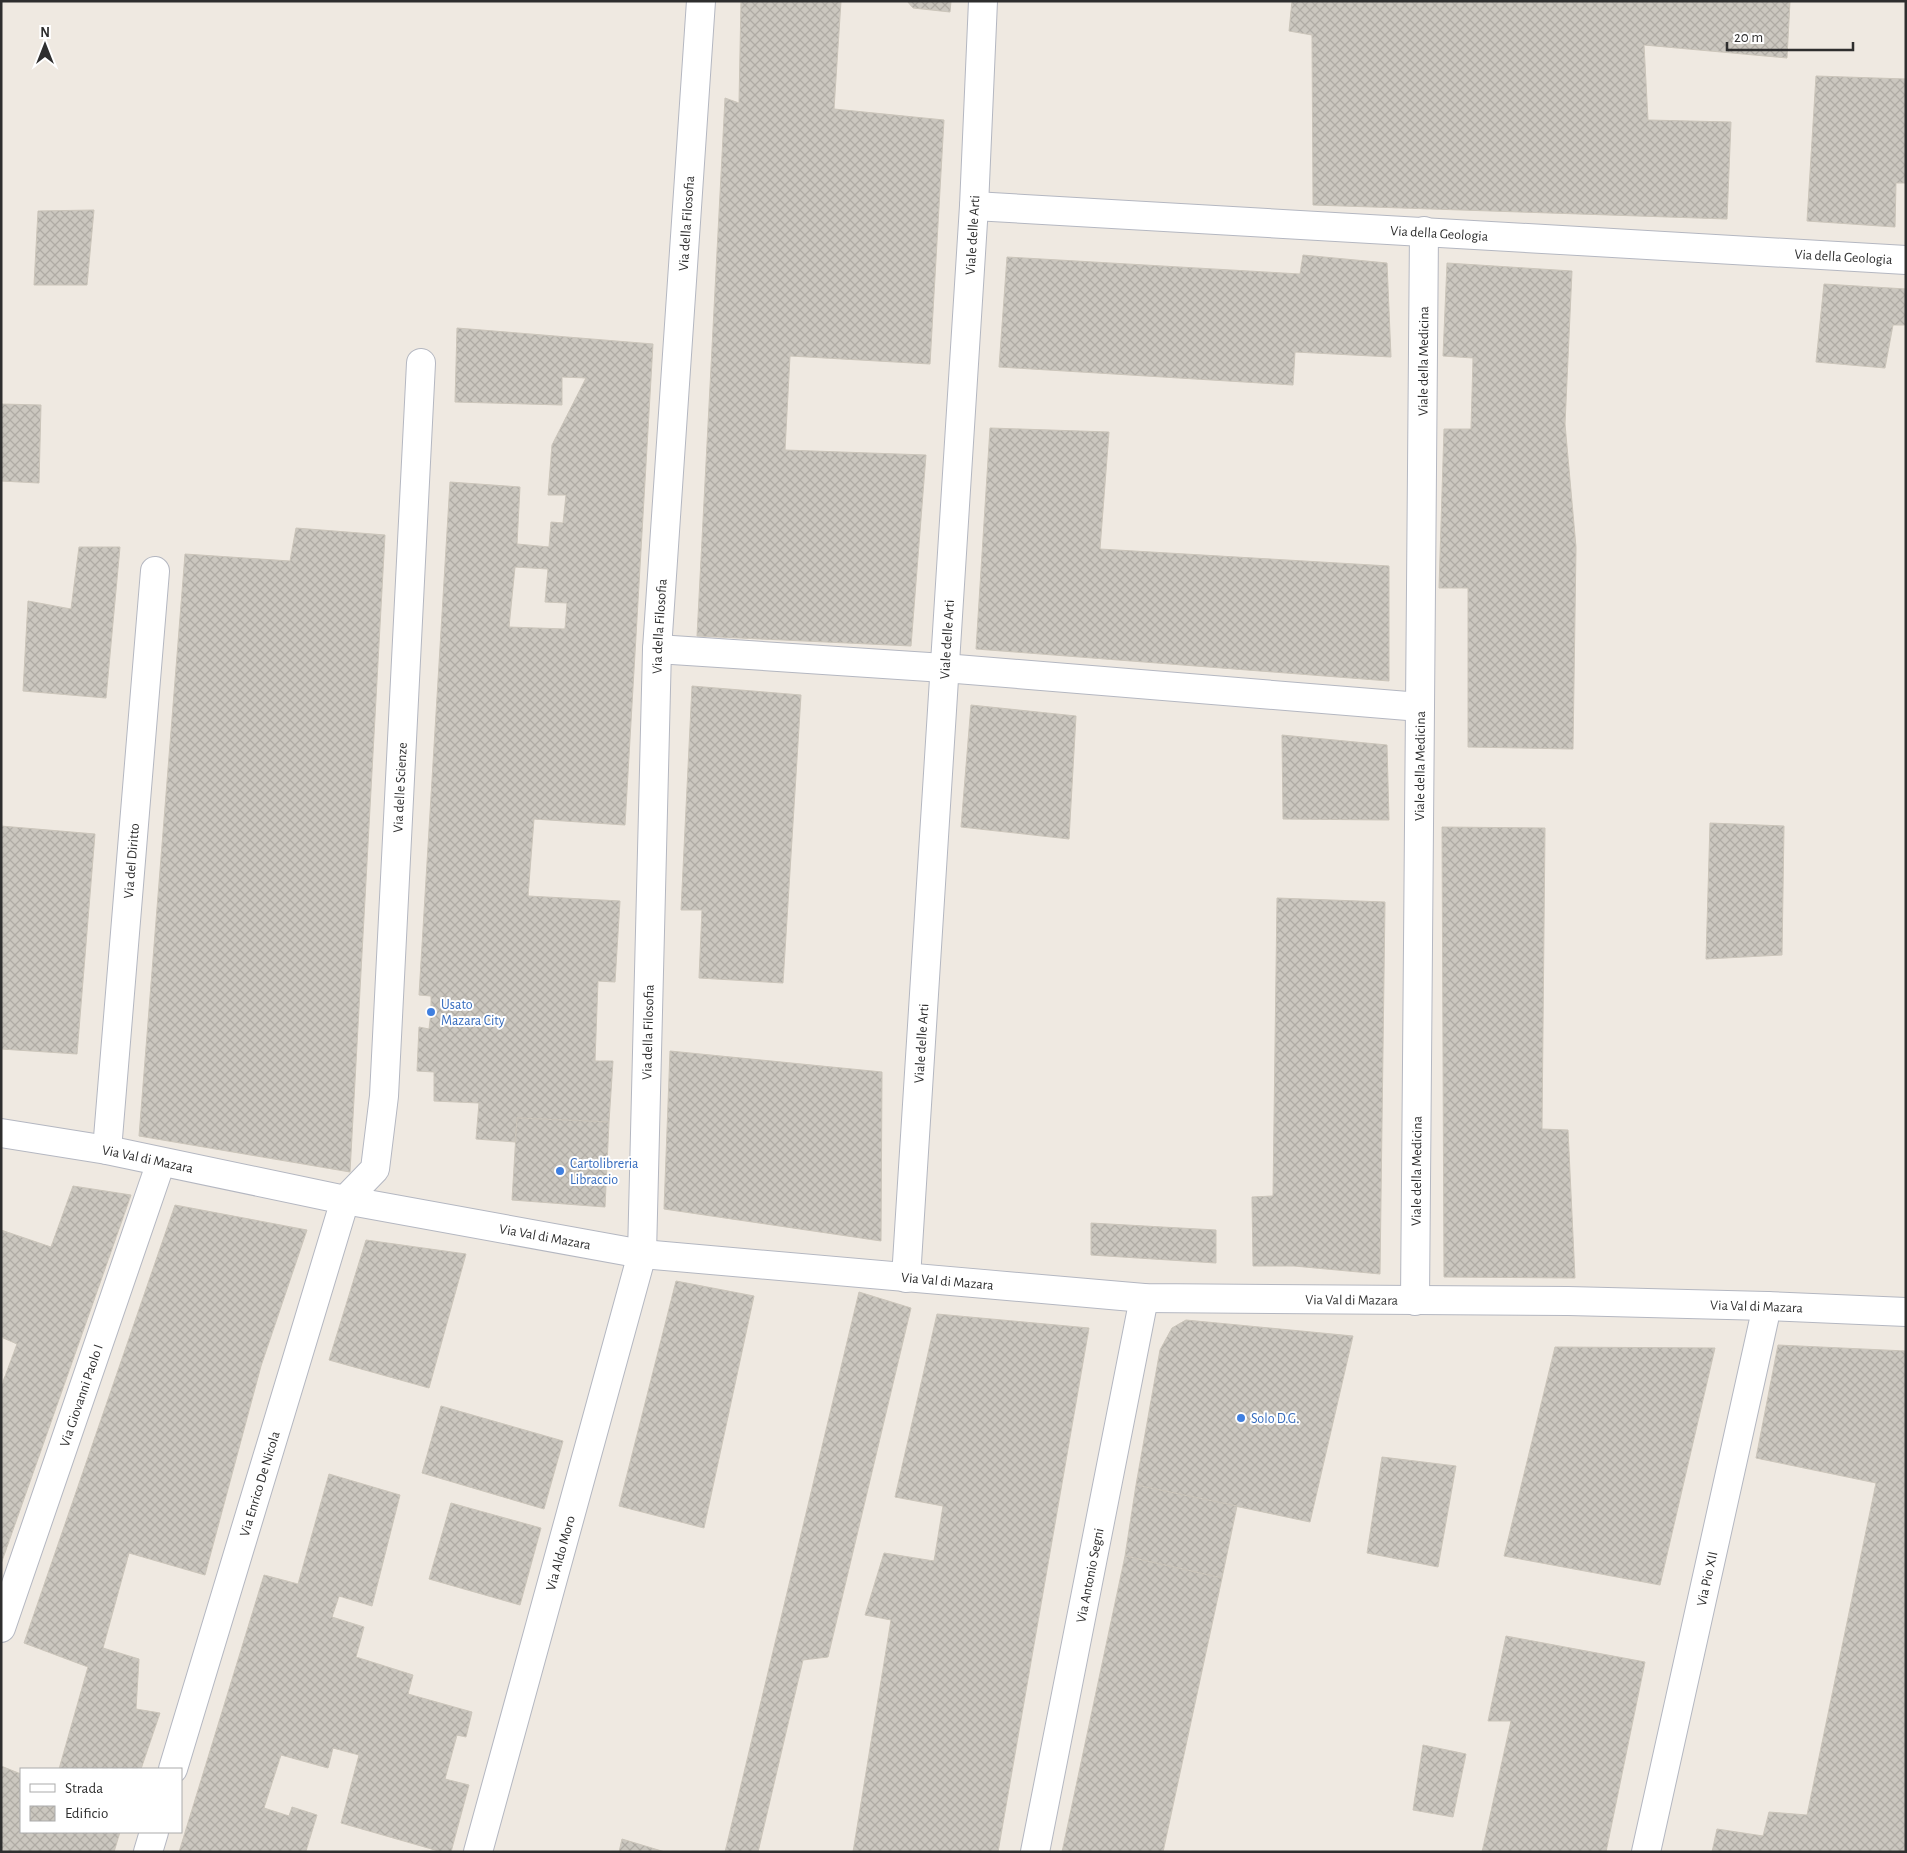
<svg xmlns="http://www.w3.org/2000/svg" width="1907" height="1853" font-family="'Alegreya Sans',sans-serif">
<defs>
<pattern id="building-cross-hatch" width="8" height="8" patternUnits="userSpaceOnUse" patternTransform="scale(1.25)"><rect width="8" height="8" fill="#cbc7bf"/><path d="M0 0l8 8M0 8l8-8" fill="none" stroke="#afaba4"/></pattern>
</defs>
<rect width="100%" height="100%" fill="#efe9e1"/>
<g fill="url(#building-cross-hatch)" stroke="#cbc5ba" fill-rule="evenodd">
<polygon points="741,1 841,1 834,109 944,120 930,364 790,356 785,450 926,455 911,646 697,636 725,98 739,103"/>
<polygon points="907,1 951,1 950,12 913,8"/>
<polygon points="1292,1 1790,1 1787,58 1644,45 1648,120 1731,122 1727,219 1313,205 1312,35 1289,31"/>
<polygon points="1816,76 1906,79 1906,183 1896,183 1895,227 1807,221"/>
<polygon points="94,210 87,285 34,285 38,211"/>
<polygon points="1303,255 1387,263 1391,357 1295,352 1293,385 999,367 1007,257 1300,274"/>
<polygon points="1447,263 1572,271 1565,424 1576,547 1573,749 1468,747 1468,588 1439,588 1444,429 1471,429 1473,358 1443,356"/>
<polygon points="1824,284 1906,289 1906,325 1893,325 1885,368 1816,362"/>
<path d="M457,328l196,16 -28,481 -91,-6 -6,77 92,5 -5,81 -17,-1 -3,80h18l-4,61 -92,-4 -2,24 -39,-3 3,-36 -45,-2v-29l-17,-1 2,-44 10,2 2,-17v-16l-12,-1 31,-513 70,5 -3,57 32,3 2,-25 12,1 3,-28h-18l4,-50 34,-67 -24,-1v28l-107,-3zM515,567l33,2 -3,33 22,1 -2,26 -56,-2z"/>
<polygon points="1,404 41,405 39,483 1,481"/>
<polygon points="990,428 1109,432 1100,549 1389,566 1389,681 976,649"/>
<polygon points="296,528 385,535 350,1172 139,1136 185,554 290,561"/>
<polygon points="79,547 120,547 106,698 23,691 28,601 71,609"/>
<polygon points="692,686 801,695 783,983 699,978 702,910 681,910"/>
<polygon points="971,705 1076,716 1069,839 961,827"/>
<polygon points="1282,735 1387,745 1389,820 1283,819"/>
<polygon points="1710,823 1784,826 1782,955 1706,959"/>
<polygon points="1,826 95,834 77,1054 1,1049"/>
<polygon points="1442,827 1545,828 1542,1129 1568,1130 1575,1278 1444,1277"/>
<polygon points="1277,898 1385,902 1380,1274 1294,1266 1253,1266 1252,1197 1273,1196"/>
<polygon points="670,1051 882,1072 881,1241 664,1209"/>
<polygon points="517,1118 609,1122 605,1207 512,1200"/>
<polygon points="73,1186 131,1195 1,1564 1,1387 17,1344 1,1337 1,1230 51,1247"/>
<polygon points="175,1205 307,1230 261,1366 205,1575 129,1553 103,1648 139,1659 136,1709 160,1713 141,1769 59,1769 88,1667 24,1643"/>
<polygon points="1091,1223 1216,1230 1216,1263 1091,1255"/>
<polygon points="366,1240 466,1254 429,1388 329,1360"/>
<polygon points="676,1281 754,1296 704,1528 619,1506"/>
<polygon points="859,1292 911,1308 828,1657 803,1660 758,1852 725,1852"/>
<polygon points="937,1314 1089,1328 998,1852 853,1852 891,1620 865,1615 884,1553 934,1561 943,1506 895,1497"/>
<polygon points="1186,1320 1353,1336 1310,1522 1136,1485 1160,1350 1172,1328"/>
<polygon points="1778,1345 1906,1351 1906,1852 1712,1852 1717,1829 1763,1836 1769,1812 1807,1815 1876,1483 1756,1458"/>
<polygon points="1555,1347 1715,1348 1660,1585 1504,1556"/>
<polygon points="441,1406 563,1441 544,1509 422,1473"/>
<polygon points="1382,1457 1456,1466 1438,1567 1367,1553"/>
<polygon points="329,1474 400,1495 372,1606 339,1596 332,1617 364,1627 356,1657 413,1675 408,1694 472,1712 466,1737 457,1735 445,1779 469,1785 451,1852 442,1852 341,1823 359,1755 333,1748 328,1768 281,1755 264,1808 289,1816 292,1807 317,1815 306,1851 307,1852 179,1852 264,1575 298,1584"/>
<polygon points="1136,1485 1237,1506 1222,1578 1125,1556"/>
<polygon points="451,1503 541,1528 520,1605 429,1579"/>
<polygon points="1125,1556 1222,1578 1163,1852 1062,1852"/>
<polygon points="1506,1636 1645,1662 1606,1852 1482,1852 1511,1721 1488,1721"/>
<polygon points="1423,1745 1466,1754 1453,1817 1413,1810"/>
<polygon points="1,1766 21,1774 21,1832 120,1832 114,1852 1,1852"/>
<polygon points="622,1839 665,1852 619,1852"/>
</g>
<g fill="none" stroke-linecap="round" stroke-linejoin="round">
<defs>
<g id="street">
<path id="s1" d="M974,206l932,54"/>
<polyline points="657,649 944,668 1420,707"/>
<path id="s2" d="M107,1150l48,-579"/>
<path id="s3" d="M906,1278l68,-1072 9,-205"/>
<path id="s4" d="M1415,1301l9,-1070"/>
<path id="s5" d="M1,1628l160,-466"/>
<path id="s6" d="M173,1769l172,-569 30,-31 9,-73 37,-733"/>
<polyline points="148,1852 154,1832"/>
<path id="s7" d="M478,1852l164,-598 15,-605 44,-648"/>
<path id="s8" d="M1035,1852l109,-554"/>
<path id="s9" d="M1646,1852l121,-546"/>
</g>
<g id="secondary">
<path id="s10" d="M1,1133l106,17 238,50 297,54 502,44 424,3 199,5 139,6"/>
</g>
</defs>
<use href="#street" stroke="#b4b7c1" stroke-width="30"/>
<use href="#secondary" stroke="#b4b7c1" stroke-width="30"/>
<use href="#street" stroke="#fff" stroke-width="28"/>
<use href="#secondary" stroke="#fff" stroke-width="28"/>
</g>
<g fill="#3f7fe0" stroke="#fff" stroke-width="2">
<circle cx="431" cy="1012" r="5"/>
<circle cx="560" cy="1171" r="5"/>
<circle cx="1241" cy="1418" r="5"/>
</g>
<g text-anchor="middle" stroke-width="4" stroke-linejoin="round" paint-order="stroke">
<g font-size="14" fill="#2e2e2e" stroke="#fff">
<text dy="5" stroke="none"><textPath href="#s7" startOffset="1652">Via della Filosofia</textPath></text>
<text dy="5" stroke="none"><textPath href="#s1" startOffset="466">Via della Geologia</textPath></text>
<text dy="5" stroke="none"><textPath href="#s3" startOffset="1045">Viale delle Arti</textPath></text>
<text dy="5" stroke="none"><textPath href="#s1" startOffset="871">Via della Geologia</textPath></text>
<text dy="5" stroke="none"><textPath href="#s4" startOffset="940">Viale della Medicina</textPath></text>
<text dy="5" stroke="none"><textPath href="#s7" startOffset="1248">Via della Filosofia</textPath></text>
<text dy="5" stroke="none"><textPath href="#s3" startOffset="640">Viale delle Arti</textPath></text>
<text dy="5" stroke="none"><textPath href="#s4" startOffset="535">Viale della Medicina</textPath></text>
<text dy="5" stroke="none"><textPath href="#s6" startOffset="1020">Via delle Scienze</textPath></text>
<text dy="5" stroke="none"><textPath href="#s2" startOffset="290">Via del Diritto</textPath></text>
<text dy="5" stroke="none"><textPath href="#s7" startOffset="842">Via della Filosofia</textPath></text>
<text dy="5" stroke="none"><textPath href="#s3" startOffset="235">Viale delle Arti</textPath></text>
<text dy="5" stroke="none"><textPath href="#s10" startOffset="149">Via Val di Mazara</textPath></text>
<text dy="5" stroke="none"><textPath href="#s4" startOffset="130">Viale della Medicina</textPath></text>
<text dy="5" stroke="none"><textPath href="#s10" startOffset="554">Via Val di Mazara</textPath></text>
<text dy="5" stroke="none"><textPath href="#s10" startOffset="959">Via Val di Mazara</textPath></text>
<text dy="5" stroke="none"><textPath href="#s10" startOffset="1364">Via Val di Mazara</textPath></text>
<text dy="5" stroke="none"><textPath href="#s10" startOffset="1769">Via Val di Mazara</textPath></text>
<text dy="5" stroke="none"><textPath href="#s5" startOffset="246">Via Giovanni Paolo I</textPath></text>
<text dy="5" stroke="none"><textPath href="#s6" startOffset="298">Via Enrico De Nicola</textPath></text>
<text dy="5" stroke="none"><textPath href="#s7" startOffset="310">Via Aldo Moro</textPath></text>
<text dy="5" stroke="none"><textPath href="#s8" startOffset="282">Via Antonio Segni</textPath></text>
<text dy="5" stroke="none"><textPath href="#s9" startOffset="280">Via Pio XII</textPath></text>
</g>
<g font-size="14" fill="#366cbe" stroke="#fff" text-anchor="start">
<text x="441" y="1009">Usato<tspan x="441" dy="16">Mazara City</tspan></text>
<text x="570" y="1168">Cartolibreria<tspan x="570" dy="16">Libraccio</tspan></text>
<text x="1251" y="1423">Solo D.G.</text>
</g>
</g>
<rect width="1907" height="1853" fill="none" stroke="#2e2e2e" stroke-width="5"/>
<rect x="20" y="1768" width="162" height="65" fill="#ffffff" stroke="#ababab"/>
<rect x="30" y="1784" width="25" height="8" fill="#ffffff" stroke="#ababab"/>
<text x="65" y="1793" font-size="15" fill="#2e2e2e">Strada</text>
<rect x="30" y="1806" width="25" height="15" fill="url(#building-cross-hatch)" stroke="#ababab"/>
<text x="65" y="1818" font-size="15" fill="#2e2e2e">Edificio</text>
<g transform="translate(45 45)" stroke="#ffffff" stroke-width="4" paint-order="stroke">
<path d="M0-4L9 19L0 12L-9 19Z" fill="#2e2e2e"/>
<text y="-8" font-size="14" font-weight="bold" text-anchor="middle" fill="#2e2e2e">N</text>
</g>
<path d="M1727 42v8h126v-8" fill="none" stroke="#2e2e2e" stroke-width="2.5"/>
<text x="1734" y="42" font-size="15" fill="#2e2e2e" stroke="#ffffff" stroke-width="4" paint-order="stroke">20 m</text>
</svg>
